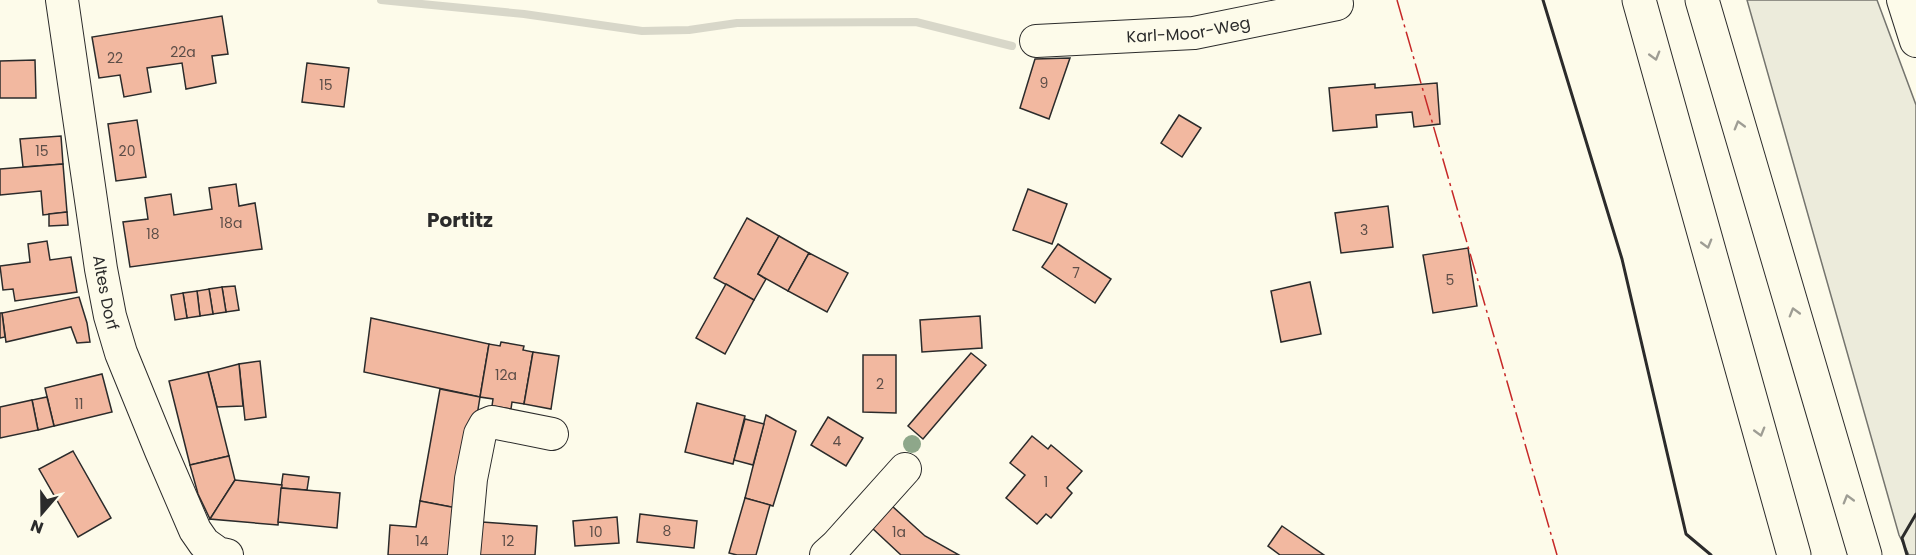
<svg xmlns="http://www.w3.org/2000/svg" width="1916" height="555" font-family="Poppins,sans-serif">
<rect width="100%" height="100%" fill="#fdfbea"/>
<polygon fill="#ecebdb" stroke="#74746e" stroke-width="1.5" points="1747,0 1877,0 1916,105 1916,555 1909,555 1899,535"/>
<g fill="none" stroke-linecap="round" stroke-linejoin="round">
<polyline stroke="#d8d7c9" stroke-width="8" points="381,0 524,14 642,31 689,30 737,23 916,22 1012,46"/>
</g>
<g fill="#f2b8a0" stroke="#2b2b2b" stroke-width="1.5">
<polygon points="222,16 228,54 212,56 216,83 186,89 182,63 147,68 151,92 124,97 120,75 99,78 92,37"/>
<polygon points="1070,58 1049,119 1020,108 1035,59"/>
<polygon points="35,60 36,98 0,98 0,61"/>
<polygon points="307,63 349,68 344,107 302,102"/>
<polygon points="1437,83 1440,124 1414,127 1412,112 1376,115 1377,127 1333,131 1329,88 1375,84 1375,88"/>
<polygon points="1179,115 1201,128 1182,157 1161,143"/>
<polygon points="137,120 146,177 116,181 108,124"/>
<polygon points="61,136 63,164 23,167 20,139"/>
<polygon points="63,164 67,212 43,215 41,191 0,195 0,169"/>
<polygon points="236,184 239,206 255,203 262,249 130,267 123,222 148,219 145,198 171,194 174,215 212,209 209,188"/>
<polygon points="1028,189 1067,204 1052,244 1013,230"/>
<polygon points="1388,206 1393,247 1341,253 1335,213"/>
<polygon points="67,212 68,225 49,226 49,214"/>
<polygon points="747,218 779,236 758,274 766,279 754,300 714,278"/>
<polygon points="779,236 809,253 788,291 758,274"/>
<polygon points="47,241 50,260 71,257 77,292 15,301 13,289 3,290 0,266 30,262 28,244"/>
<polygon points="1058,244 1111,279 1095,303 1042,267"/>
<polygon points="1468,248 1477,306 1433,313 1423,255"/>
<polygon points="809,253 848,273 827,312 788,291"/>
<polygon points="1310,282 1321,334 1281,342 1271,291"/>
<polygon points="726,284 754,300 725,354 696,338"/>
<polygon points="235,286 239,310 226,312 222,287"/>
<polygon points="222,287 226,312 213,314 209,289"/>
<polygon points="209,289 213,314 200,316 197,291"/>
<polygon points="197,291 200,316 187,318 183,293"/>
<polygon points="183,293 187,318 175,320 171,295"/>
<polygon points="79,297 87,323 90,342 77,343 71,327 6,342 2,313"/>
<polygon points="0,313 2,313 5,337 0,338"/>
<polygon points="980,316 982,348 922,352 920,320"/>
<polygon points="371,318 489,344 480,397 364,372"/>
<polygon points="501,342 524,346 523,350 533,352 524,404 512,402 511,409 492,406 493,399 480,397 489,344 500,346"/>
<polygon points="533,352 559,356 551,409 524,404"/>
<polygon points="971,353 986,365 923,439 908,426"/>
<polygon points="863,355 896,355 896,413 863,412"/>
<polygon points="260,361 266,417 245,420 239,364"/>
<polygon points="239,364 243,406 217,407 208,372"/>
<polygon points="208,372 229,456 190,465 169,381"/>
<polygon points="102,374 112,412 54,426 45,388"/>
<polygon points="440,389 480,397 462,509 420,501"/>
<polygon points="47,397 54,426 38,430 32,400"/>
<polygon points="32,400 38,430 0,438 0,407"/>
<polygon points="697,403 745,416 733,464 685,452"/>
<polygon points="766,415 796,431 773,506 745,498"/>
<polygon points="828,417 863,438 846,466 811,445"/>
<polygon points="745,419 764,424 753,465 734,460"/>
<polygon points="1032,436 1048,449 1051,445 1082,471 1067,488 1072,493 1051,518 1046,514 1037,524 1006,498 1025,475 1010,463"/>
<polygon points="73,451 111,518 78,537 39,469"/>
<polygon points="229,456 235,480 210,519 198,494 190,465"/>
<polygon points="283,474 309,477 307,490 281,488"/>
<polygon points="235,480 282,485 278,525 210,519"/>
<polygon points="281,488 340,493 337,528 278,522"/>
<polygon points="745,498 770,505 756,555 737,555 729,553"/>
<polygon points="420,501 462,509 453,555 388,555 390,525 416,527"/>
<polygon points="892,506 925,536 959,555 901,555 872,528"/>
<polygon points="640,514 697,521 694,548 637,542"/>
<polygon points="617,517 619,543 575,546 573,521"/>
<polygon points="482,522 537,526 535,555 480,555"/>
<polygon points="1282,526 1324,555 1280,555 1268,546"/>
</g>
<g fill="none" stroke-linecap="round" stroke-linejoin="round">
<defs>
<g id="minor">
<path id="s1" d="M62,0l39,269 9,47 11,37 40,98 34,79 9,13 14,10 9,2"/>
<polyline points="1903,0 1916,41"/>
<path id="s2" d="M1036,41l158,-8 143,-29 -1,-4"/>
<polyline points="464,555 471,479 480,434 485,425 492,422 552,434"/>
<polyline points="826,555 836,546 905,469"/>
</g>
<g id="highway">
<polyline points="1639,0 1794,555"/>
<polyline points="1702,0 1865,555"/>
</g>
</defs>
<use href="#minor" stroke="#2b2b2b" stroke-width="34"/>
<use href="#highway" stroke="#2b2b2b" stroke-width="35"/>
<use href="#minor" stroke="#fdfbea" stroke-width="32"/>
<use href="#highway" stroke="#fdfbea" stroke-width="33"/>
<g stroke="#2b2b2b" stroke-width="3">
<polyline points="1543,0 1622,259 1686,534 1711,555"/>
<polyline points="1907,555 1902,538 1916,514"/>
</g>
<polyline stroke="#c62828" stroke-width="1.5" stroke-dasharray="21 4.5 3 4.5" stroke-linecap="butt" points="1397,0 1557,555"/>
</g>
<circle fill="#8ea78a" cx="912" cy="444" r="9"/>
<defs><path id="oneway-chevron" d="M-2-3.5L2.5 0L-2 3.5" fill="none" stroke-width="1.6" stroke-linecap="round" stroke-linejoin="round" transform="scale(1.5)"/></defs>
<g stroke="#9e9d94">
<use href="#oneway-chevron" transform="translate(1655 56) rotate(74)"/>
<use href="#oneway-chevron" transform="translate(1739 125) rotate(-106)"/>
<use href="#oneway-chevron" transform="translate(1707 244) rotate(74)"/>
<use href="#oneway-chevron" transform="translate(1794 312) rotate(-106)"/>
<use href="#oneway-chevron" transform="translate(1760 432) rotate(74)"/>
<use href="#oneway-chevron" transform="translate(1848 499) rotate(-106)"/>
</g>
<g text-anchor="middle" stroke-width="4.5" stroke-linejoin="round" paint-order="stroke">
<g font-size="14" fill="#5d4e48">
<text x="183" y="57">22a</text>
<text x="115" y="63">22</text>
<text x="1044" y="88">9</text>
<text x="326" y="90">15</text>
<text x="42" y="156">15</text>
<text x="127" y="156">20</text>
<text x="231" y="228">18a</text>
<text x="1364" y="235">3</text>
<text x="153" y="239">18</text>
<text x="1076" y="278">7</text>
<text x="1450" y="285">5</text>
<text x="506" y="380">12a</text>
<text x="880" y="389">2</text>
<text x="79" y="409">11</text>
<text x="837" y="446">4</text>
<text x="1046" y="487">1</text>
<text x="667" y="536">8</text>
<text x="596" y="537">10</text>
<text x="899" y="537">1a</text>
<text x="422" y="546">14</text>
<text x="508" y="546">12</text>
</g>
<g font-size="16" fill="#2b2b2b" stroke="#fdfbea">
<text dy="6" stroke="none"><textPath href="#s2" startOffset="153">Karl-Moor-Weg</textPath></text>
<text dy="6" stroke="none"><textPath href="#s1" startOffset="296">Altes Dorf</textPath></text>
</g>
<g font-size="20" font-weight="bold" fill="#2b2b2b" stroke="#fdfbea">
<text x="460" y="227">Portitz</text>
</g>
</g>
<g transform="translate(42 513) rotate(200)" stroke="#fdfbea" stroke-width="4.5" paint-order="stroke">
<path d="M0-4.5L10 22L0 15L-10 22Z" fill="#2b2b2b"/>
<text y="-9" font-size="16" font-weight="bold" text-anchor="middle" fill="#2b2b2b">N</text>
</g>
</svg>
